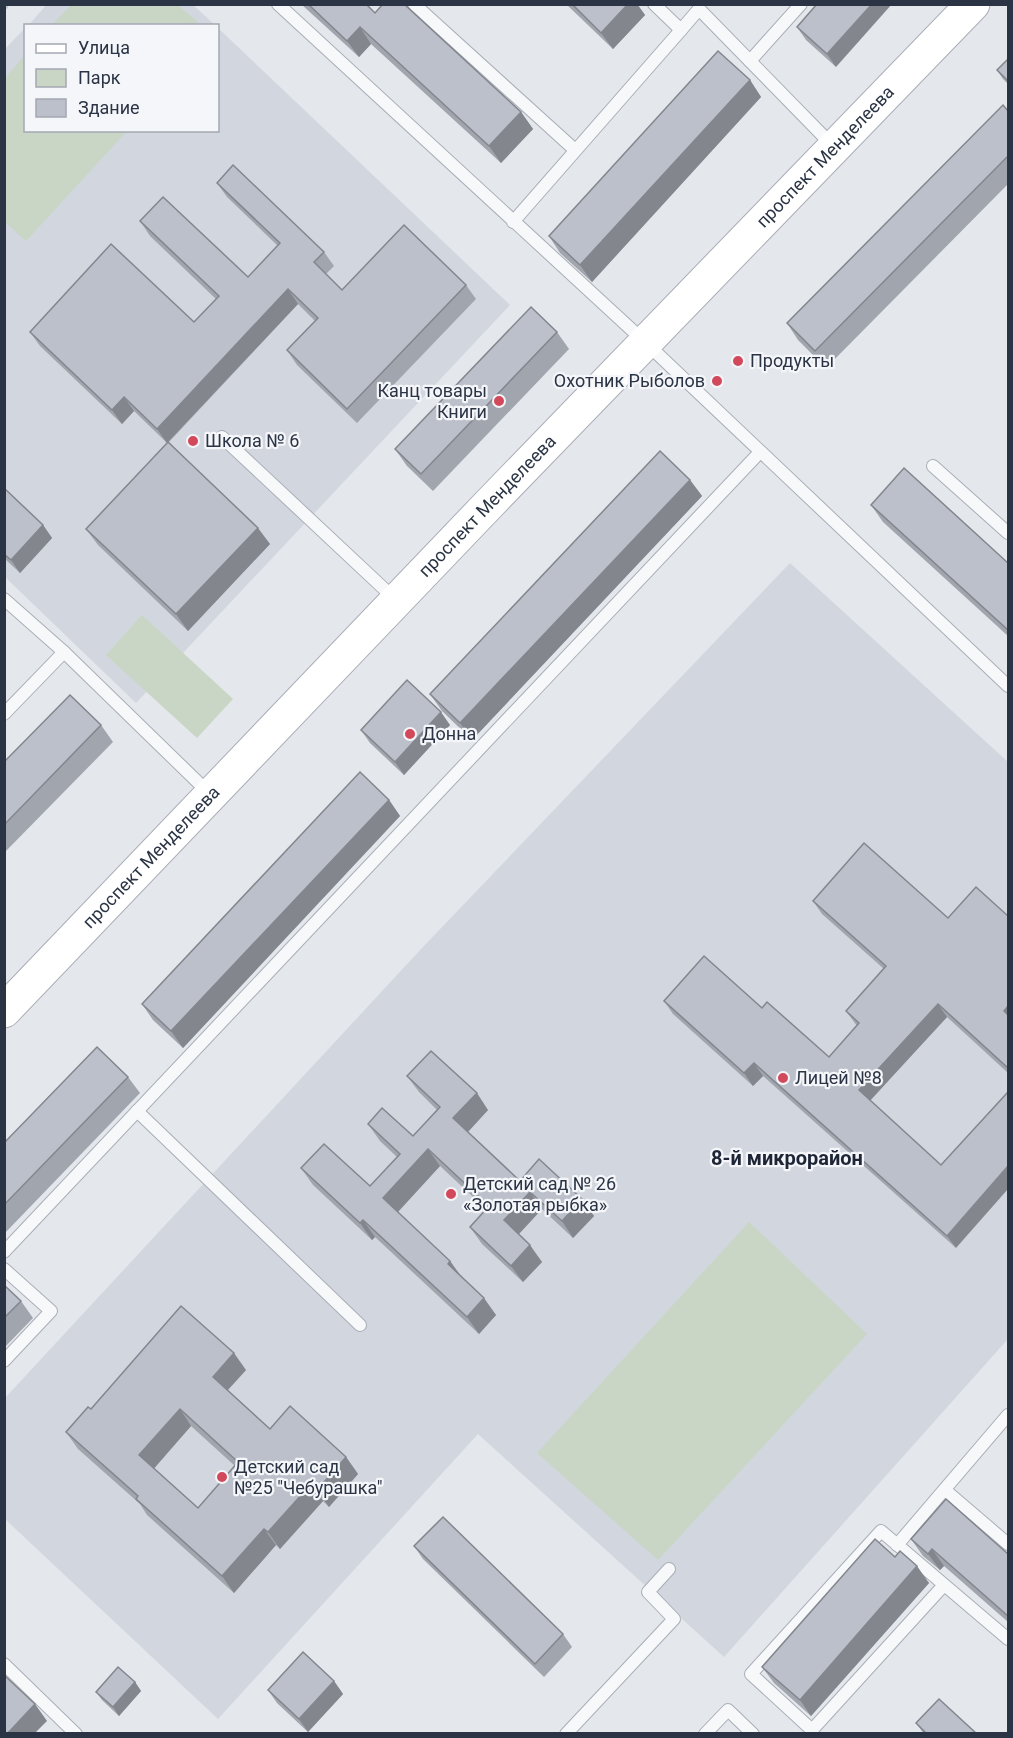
<svg xmlns="http://www.w3.org/2000/svg" width="1013" height="1738" font-family="Roboto,sans-serif">
<rect width="100%" height="100%" fill="#e4e7ec"/>
<g fill="#d2d6de">
<polygon points="47,4 193,5 215,25 28,26"/>
<polygon points="25,28 26,130 218,130 218,28 510,305 136,703 5,577 4,50"/>
<polygon points="790,563 1008,762 1008,1339 724,1657 478,1434 218,1719 5,1519 4,1399 422,948"/>
</g>
<g fill="#c9d6c5">
<polygon points="72,4 178,5 201,25 52,25"/>
<polygon points="25,55 26,130 127,131 26,241 4,221 5,78"/>
<polygon points="142,615 233,699 197,738 106,655"/>
<polygon points="749,1222 867,1334 658,1560 537,1453"/>
</g>
<g fill="none" stroke-linecap="round" stroke-linejoin="round">
<defs>
<g id="lane">
<polyline points="278,4 645,342 1008,686"/>
<polyline points="414,4 575,150"/>
<polyline points="654,4 681,30 699,9 833,146"/>
<polyline points="750,61 801,4"/>
<polyline points="513,222 681,30"/>
<polyline points="222,437 396,600"/>
<polyline points="933,466 1008,533"/>
<polyline points="4,599 64,652"/>
<polyline points="4,714 64,652 210,794"/>
<polyline points="137,1111 360,1325"/>
<polyline points="4,1252 760,452"/>
<polyline points="4,1269 51,1311 4,1361"/>
<polyline points="945,1490 1008,1544"/>
<polyline points="897,1545 1008,1415"/>
<polyline points="944,1585 812,1730 751,1674 881,1531 1008,1639"/>
<polyline points="4,1664 76,1734"/>
<polyline points="566,1734 674,1619 648,1592 669,1569"/>
<polyline points="705,1734 728,1710 753,1734"/>
</g>
<g id="secondary">
<path id="s1" d="M4,1011l485,-507 484,-500"/>
</g>
</defs>
<use href="#lane" stroke="#a9aeb7" stroke-width="14"/>
<use href="#secondary" stroke="#a9aeb7" stroke-width="35"/>
<polyline stroke="#c2c5cb" stroke-width="4" stroke-dasharray="4.5 4.5" stroke-linecap="butt" points="4,9 8,4"/>
<use href="#lane" stroke="#f7f8fa" stroke-width="12"/>
<use href="#secondary" stroke="#fff" stroke-width="33"/>
</g>
<g fill="#a1a5ae" fill-rule="evenodd">
<polygon points="301,4 366,4 375,13 521,112 533,129 501,163 371,44 359,57"/>
<polygon points="566,4 637,4 645,15 613,49"/>
<polygon points="817,4 836,67 806,40 797,27"/>
<polygon points="1008,59 1008,84 1003,79 997,70"/>
<polygon points="750,80 761,97 592,282 560,253 549,236"/>
<polygon points="1008,111 1008,184 826,368 798,340 787,323"/>
<polygon points="217,183 324,252 334,266 326,274 342,290 466,285 476,299 357,423 297,365 287,350 315,321 298,304 169,442 270,544 188,631 98,545 86,529 167,443 134,411 122,424 40,346 30,332 194,322 216,299 150,236 140,221 248,277 278,246 227,197"/>
<polygon points="557,332 569,349 433,491 407,466 395,449"/>
<polygon points="690,480 702,496 472,740 442,711 430,694"/>
<polygon points="4,488 43,525 52,538 20,573 4,558"/>
<polygon points="871,505 1008,563 1008,636 883,522"/>
<polygon points="101,725 113,742 4,853 4,762"/>
<polygon points="450,725 404,775 370,743 361,730"/>
<polygon points="389,800 400,816 183,1048 153,1020 142,1004"/>
<polygon points="813,901 948,918 1008,916 1008,1073 947,1017 870,1100 956,1248 763,1076 753,1086 673,1014 664,1001 762,1008 829,1057 857,1026 846,1011 884,969 822,914"/>
<polygon points="407,1076 488,1110 468,1132 520,1181 582,1199 594,1216 573,1238 542,1209 519,1234 542,1262 523,1282 482,1244 470,1227 486,1209 440,1166 398,1212 450,1261 461,1276 496,1315 479,1334 375,1237 372,1240 313,1185 301,1168 370,1186 397,1157 380,1141 368,1124 413,1136 437,1110 419,1092"/>
<polygon points="128,1077 140,1093 4,1234 4,1143"/>
<polygon points="4,1285 21,1301 33,1318 4,1348"/>
<path d="M246,1370l-18,20 42,39 76,28 12,17 -29,33 -6,-6 -43,48 -4,-4 -42,48 -87,-78 -7,-11 -62,-55 -12,-17 25,-23zM191,1426l44,40 -37,42 -44,-40z"/>
<polygon points="911,1539 1008,1554 1008,1622 944,1566 940,1570 923,1556"/>
<polygon points="414,1546 563,1634 572,1647 544,1677 423,1559"/>
<polygon points="895,1557 929,1583 811,1716 774,1683 762,1667"/>
<polygon points="334,1681 343,1694 308,1732 277,1703 268,1690"/>
<polygon points="135,1682 141,1691 119,1716 102,1700 96,1692"/>
<polygon points="916,1723 977,1734 924,1734"/>
</g>
<g fill="#83868d">
<polygon points="628,4 637,4 645,15 613,49 601,33"/>
<polygon points="872,4 892,4 836,67 827,54"/>
<polygon points="360,27 371,44 359,57 347,41"/>
<polygon points="750,80 761,97 592,282 580,265"/>
<polygon points="521,112 533,129 501,163 489,146"/>
<polygon points="288,289 298,304 167,443 157,429"/>
<polygon points="124,397 134,411 122,424 112,410"/>
<polygon points="690,480 702,496 472,740 460,723"/>
<polygon points="43,525 52,538 20,573 11,560"/>
<polygon points="258,528 270,544 188,631 176,614"/>
<polygon points="441,712 450,725 404,775 395,762"/>
<polygon points="389,800 400,816 183,1048 171,1031"/>
<polygon points="938,1004 947,1017 868,1103 859,1090"/>
<polygon points="1008,1006 1008,1018 1004,1011"/>
<polygon points="754,1063 763,1076 753,1086 744,1073"/>
<polygon points="477,1093 488,1110 465,1135 453,1118"/>
<polygon points="428,1149 440,1166 395,1215 383,1198"/>
<polygon points="1008,1166 1008,1189 956,1248 947,1236"/>
<polygon points="530,1192 542,1209 516,1237 504,1220"/>
<polygon points="582,1199 594,1216 573,1238 562,1221"/>
<polygon points="363,1220 375,1237 372,1240 360,1223"/>
<polygon points="530,1245 542,1262 523,1282 511,1266"/>
<polygon points="450,1261 462,1278 448,1264"/>
<polygon points="484,1298 496,1315 479,1334 467,1317"/>
<polygon points="234,1353 246,1370 224,1394 213,1377"/>
<polygon points="180,1409 191,1426 151,1472 139,1455"/>
<polygon points="346,1457 358,1474 329,1507 317,1490"/>
<polygon points="311,1484 323,1501 280,1549 268,1532"/>
<polygon points="264,1529 276,1545 234,1593 222,1576"/>
<polygon points="932,1549 944,1566 940,1570 928,1554"/>
<polygon points="917,1566 929,1583 811,1716 800,1700"/>
<polygon points="334,1681 343,1694 308,1732 299,1719"/>
<polygon points="135,1682 141,1691 119,1716 113,1707"/>
<polygon points="35,1704 47,1721 34,1734 7,1734"/>
</g>
<g fill="#bbc0ca" stroke="#83868d" stroke-width="1.5" fill-rule="evenodd">
<polygon points="308,4 366,4 375,13 383,4 404,4 521,112 489,146 360,27 347,41"/>
<polygon points="572,4 628,4 601,33"/>
<polygon points="817,4 872,4 827,54 797,27"/>
<polygon points="718,51 750,80 580,265 549,236"/>
<polygon points="1008,59 1008,81 997,70"/>
<polygon points="1003,105 1008,111 1008,156 815,351 787,323"/>
<polygon points="233,165 324,252 314,262 342,290 404,225 466,285 347,409 287,350 318,318 288,289 157,429 124,397 112,410 30,332 111,244 194,322 219,296 140,221 163,197 248,277 280,243 217,183"/>
<polygon points="531,307 557,332 421,474 395,449"/>
<polygon points="168,442 258,528 176,614 86,529"/>
<polygon points="660,451 690,480 460,723 430,694"/>
<polygon points="904,468 1008,563 1008,630 871,505"/>
<polygon points="4,488 43,525 11,560 4,554"/>
<polygon points="407,680 441,712 395,762 361,730"/>
<polygon points="70,695 101,725 4,825 4,762"/>
<polygon points="360,772 389,800 171,1031 142,1004"/>
<polygon points="864,843 948,918 976,887 1008,916 1008,1006 1004,1011 1008,1015 1008,1068 938,1004 859,1090 941,1165 1008,1092 1008,1166 947,1236 754,1063 744,1073 664,1001 704,956 762,1008 767,1002 829,1057 859,1023 846,1011 886,966 813,901"/>
<polygon points="97,1047 128,1077 4,1205 4,1143"/>
<polygon points="431,1051 477,1093 453,1118 520,1181 539,1159 582,1199 562,1221 530,1192 504,1220 530,1245 511,1266 470,1227 489,1206 428,1149 383,1198 450,1261 448,1264 484,1298 467,1317 363,1220 360,1223 301,1168 324,1144 370,1186 400,1154 368,1124 382,1108 413,1136 440,1107 407,1076"/>
<polygon points="4,1285 21,1301 4,1318"/>
<path d="M181,1306l53,47 -21,24 57,52 20,-23 56,51 -29,33 -6,-6 -43,48 -4,-3 -42,47 -86,-77 2,-3 -72,-64 22,-25 3,2zM180,1409l58,53 -40,46 -59,-53z"/>
<polygon points="946,1499 1008,1554 1008,1616 932,1549 928,1554 911,1539"/>
<polygon points="443,1517 563,1634 535,1664 414,1546"/>
<polygon points="875,1539 895,1557 900,1551 917,1566 800,1700 762,1667"/>
<polygon points="303,1652 334,1681 299,1719 268,1690"/>
<polygon points="118,1667 135,1682 113,1707 96,1692"/>
<polygon points="4,1675 35,1704 7,1734 4,1734"/>
<polygon points="939,1699 977,1734 927,1734 916,1723"/>
</g>
<g fill="#d1495b" stroke="#f4f6f9" stroke-width="2">
<circle cx="738" cy="361" r="6"/>
<circle cx="717" cy="381" r="6"/>
<circle cx="499" cy="401" r="6"/>
<circle cx="193" cy="441" r="6"/>
<circle cx="410" cy="734" r="6"/>
<circle cx="783" cy="1078" r="6"/>
<circle cx="451" cy="1194" r="6"/>
<circle cx="222" cy="1477" r="6"/>
</g>
<g text-anchor="middle" stroke-width="4.5" stroke-linejoin="round" paint-order="stroke">
<g font-size="18" fill="#2b3445" stroke="#f4f6f9">
<text dy="6" stroke="none"><textPath href="#s1" startOffset="1185">проспект Менделеева</textPath></text>
<text dy="6" stroke="none"><textPath href="#s1" startOffset="699">проспект Менделеева</textPath></text>
<text dy="6" stroke="none"><textPath href="#s1" startOffset="213">проспект Менделеева</textPath></text>
</g>
<g font-size="18" fill="#2b3445" stroke="#f4f6f9" text-anchor="start">
<text x="750" y="367">Продукты</text>
<text x="705" y="387" text-anchor="end">Охотник Рыболов</text>
<text x="487" y="397" text-anchor="end">Канц товары<tspan x="487" dy="21">Книги</tspan></text>
<text x="205" y="447">Школа № 6</text>
<text x="422" y="740">Донна</text>
<text x="795" y="1084">Лицей №8</text>
<text x="463" y="1190">Детский сад № 26<tspan x="463" dy="21">«Золотая рыбка»</tspan></text>
<text x="234" y="1473">Детский сад<tspan x="234" dy="21">№25 "Чебурашка"</tspan></text>
</g>
<g font-size="20" font-weight="bold" fill="#1d2536" stroke="#f4f6f9">
<text x="787" y="1165">8-й микрорайон</text>
</g>
</g>
<rect width="1013" height="1738" fill="none" stroke="#2b3445" stroke-width="12"/>
<rect x="24" y="24" width="195" height="108" fill="#f4f6f9" stroke="#a4a8b1" stroke-width="1.5"/>
<rect x="36" y="44" width="30" height="9" fill="#ffffff" stroke="#a4a8b1" stroke-width="1.5"/>
<text x="78" y="54" font-size="18" fill="#2b3445">Улица</text>
<rect x="36" y="69" width="30" height="18" fill="#c9d6c5" stroke="#a4a8b1" stroke-width="1.5"/>
<text x="78" y="84" font-size="18" fill="#2b3445">Парк</text>
<rect x="36" y="99" width="30" height="18" fill="#bbc0ca" stroke="#a4a8b1" stroke-width="1.5"/>
<text x="78" y="114" font-size="18" fill="#2b3445">Здание</text>
</svg>
